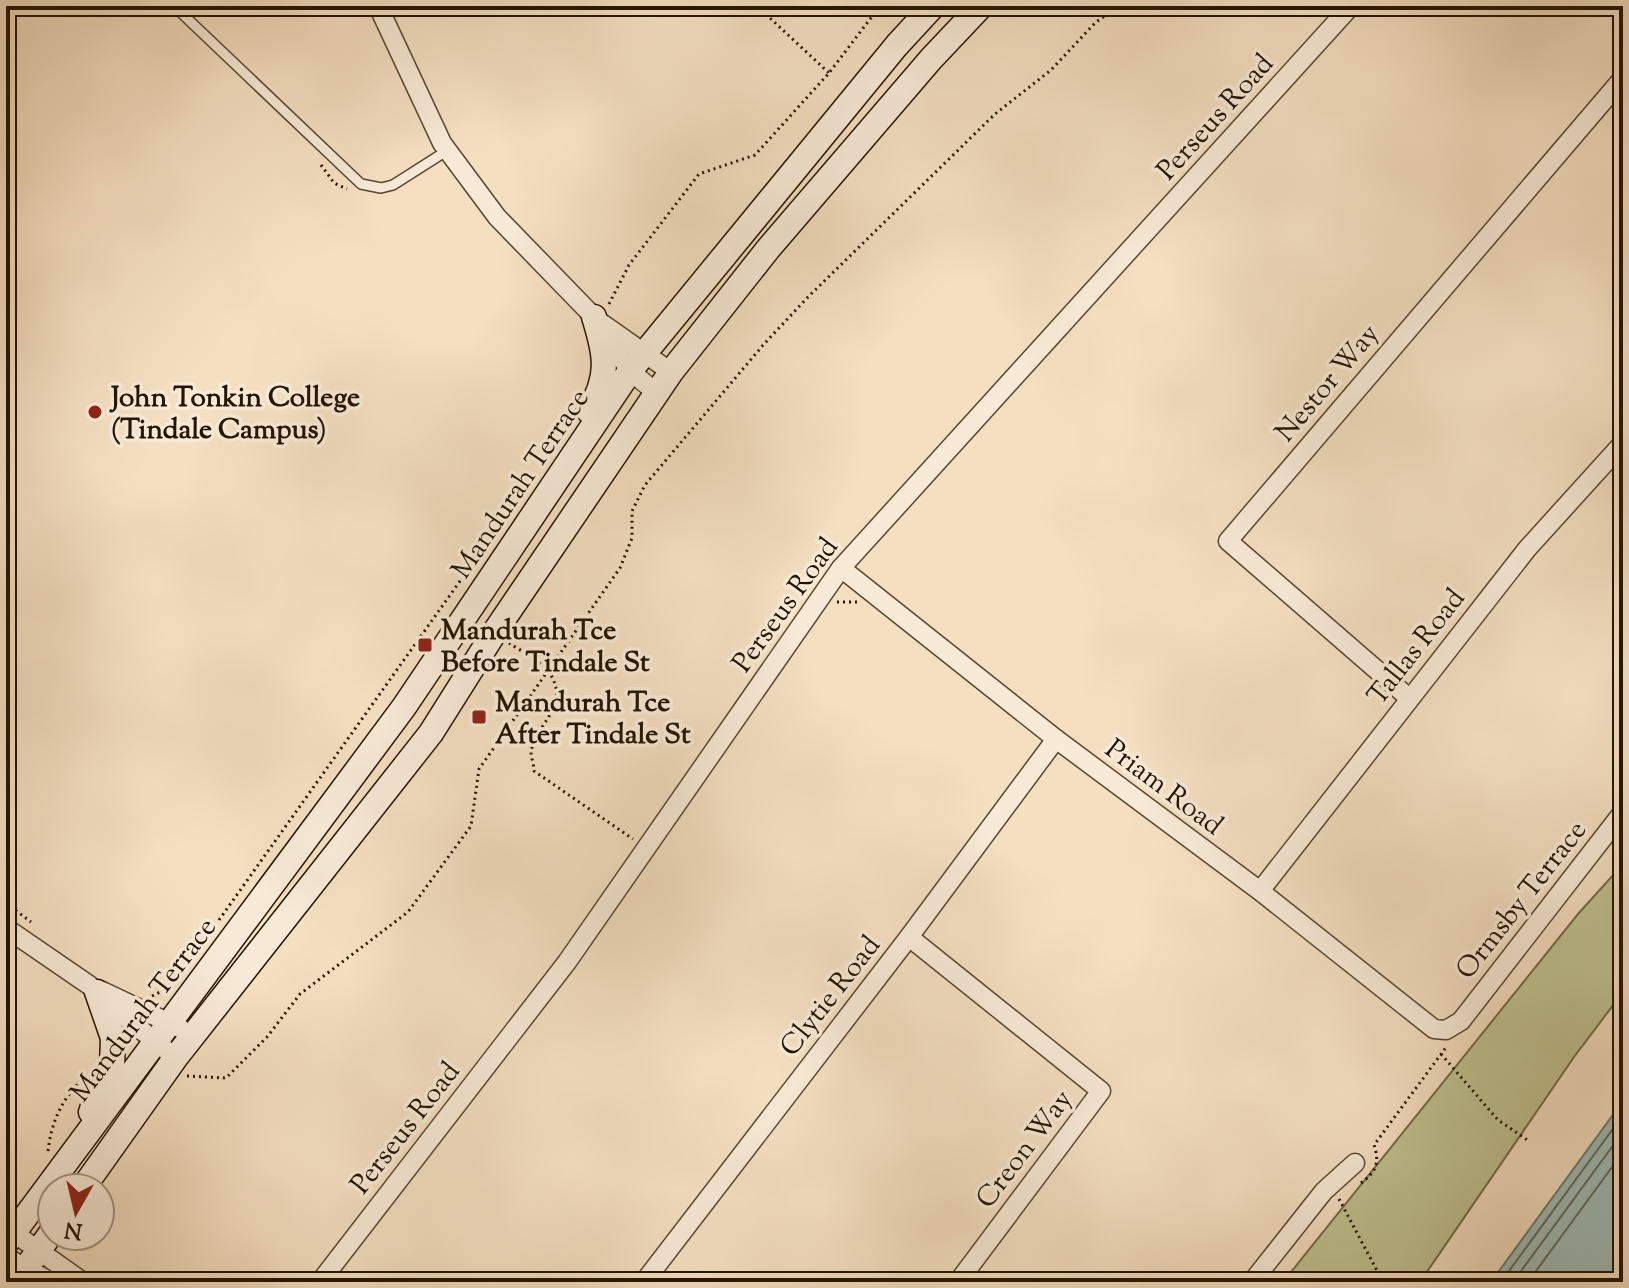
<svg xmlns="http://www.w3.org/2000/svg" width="1629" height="1288" font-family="'Sorts Mill Goudy',serif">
<rect width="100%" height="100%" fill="#f4dfc1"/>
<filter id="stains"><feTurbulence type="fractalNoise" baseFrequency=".0025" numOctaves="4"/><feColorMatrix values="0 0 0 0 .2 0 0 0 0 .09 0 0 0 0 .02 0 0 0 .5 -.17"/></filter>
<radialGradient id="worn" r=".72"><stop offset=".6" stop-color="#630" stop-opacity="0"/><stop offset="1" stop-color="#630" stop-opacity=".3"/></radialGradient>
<polygon fill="#bfc190" stroke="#716a48" stroke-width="2" points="1623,864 1623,992 1574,1057 1420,1282 1283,1282 1578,914"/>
<polygon fill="#9dbcb8" stroke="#6c796f" stroke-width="2" points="1623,1101 1623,1282 1491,1282"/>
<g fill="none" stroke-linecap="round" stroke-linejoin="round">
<g stroke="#60685c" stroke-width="2">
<polyline points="1501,1282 1623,1115"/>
<polyline points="1513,1282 1623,1132"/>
<polyline points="1528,1282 1623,1152"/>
</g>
<defs>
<polyline id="service" points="174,6 361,184 381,188 393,185 448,150"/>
<g id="minor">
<polyline points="378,6 442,143 497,217 594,317 630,371 658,394"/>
<polyline points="603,324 671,372"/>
<polyline points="841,568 1056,739 1260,891 1434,1029 1446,1030 1461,1021 1623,812"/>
<polyline points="1409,698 1228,541 1623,78"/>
<polyline points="1260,891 1527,549 1623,443"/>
<polyline points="6,928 89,985 115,1009 166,1050"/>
<polyline points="909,937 1101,1091 958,1282"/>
<polyline points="102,991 180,1028"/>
<polyline points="14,1233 83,1282"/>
<polyline points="6,1257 51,1282"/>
<polyline points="320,1282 567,962 841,568 1351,6"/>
<polyline points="644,1282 909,937 1056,739"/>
<polyline points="1252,1282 1324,1191 1355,1163"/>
</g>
<g id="secondary">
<path d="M589,411c21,-35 17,-56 5,-94"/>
<polyline points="91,1112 99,1090 112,1067 113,1038 97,992"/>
<polyline points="83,1188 176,1057 431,733 494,633 671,372 768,249 931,59 981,6"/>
<polyline points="6,1243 404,707 630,371 897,45 933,6"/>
<polyline points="16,1282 52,1232"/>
</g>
</defs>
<use href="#service" stroke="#574731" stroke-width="12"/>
<use href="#minor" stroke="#574731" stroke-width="21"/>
<use href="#secondary" stroke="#231401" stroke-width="27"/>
<g stroke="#231401" stroke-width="3" stroke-dasharray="2 4" stroke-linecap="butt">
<polyline points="757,6 829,73"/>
<polyline points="321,165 334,183 347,189"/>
<polyline points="609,304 629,265 699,174 755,155 829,73 880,6"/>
<polyline points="560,436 570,414"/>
<polyline points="837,602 858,602"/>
<path d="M509,643c12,8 32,18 40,29 23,35 -13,50 -18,80 0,5 3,13 3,19l99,68"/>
<polyline points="1614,852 1623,863"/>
<polyline points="6,903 31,922"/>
<polyline points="219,920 507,515"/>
<polyline points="152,996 170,987"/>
<polyline points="1441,1054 1498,1120 1529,1141"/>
<polyline points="187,1076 226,1078 267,1037 300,994 408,912 471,826 479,769 620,568 632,538 632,511 645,485 764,344 809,296 995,114 1051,70 1095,23 1118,6"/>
<path d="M48,1151c3,-26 12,-49 31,-68"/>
<path d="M1361,1183c15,-11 19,-20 13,-38l73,-99"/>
<polyline points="1339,1199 1383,1282"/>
</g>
<use href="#service" stroke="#f8ead7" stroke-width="9"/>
<use href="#minor" stroke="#f8ead7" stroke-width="18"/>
<use href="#secondary" stroke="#f8ead7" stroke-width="24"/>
</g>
<g fill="#8f2418" stroke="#f8ead7" stroke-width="3">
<circle cx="95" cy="412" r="8"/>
<rect x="417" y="637" width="16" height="16" rx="4"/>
<rect x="471" y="709" width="16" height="16" rx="4"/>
</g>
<g text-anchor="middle" stroke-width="7" stroke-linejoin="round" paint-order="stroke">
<g font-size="28" fill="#231401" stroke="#f8ead7">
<text transform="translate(1214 116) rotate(-48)" y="10">Perseus Road</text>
<text transform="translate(1326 382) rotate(-50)" y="10">Nestor Way</text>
<text transform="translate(519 483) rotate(-56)" y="10">Mandurah Terrace</text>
<text transform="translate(784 604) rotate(-54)" y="10">Perseus Road</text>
<text transform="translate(1415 646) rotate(-52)" y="10">Tallas Road</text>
<text transform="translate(1165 786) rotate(37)" y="10">Priam Road</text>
<text transform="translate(1520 899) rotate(-52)" y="10">Ormsby Terrace</text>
<text transform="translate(829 995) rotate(-52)" y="10">Clytie Road</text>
<text transform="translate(142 1009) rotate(-53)" y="10">Mandurah Terrace</text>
<text transform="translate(404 1127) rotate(-52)" y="10">Perseus Road</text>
<text transform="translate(1023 1148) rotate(-53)" y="10">Creon Way</text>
</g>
<g font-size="28" font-weight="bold" fill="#231401" stroke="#f8ead7" text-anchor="start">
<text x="111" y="406">John Tonkin College<tspan x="111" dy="32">(Tindale Campus)</tspan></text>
<text x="441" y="639">Mandurah Tce<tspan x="441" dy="32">Before Tindale St</tspan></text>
<text x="495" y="711">Mandurah Tce<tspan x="495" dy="32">After Tindale St</tspan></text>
</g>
</g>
<rect width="1629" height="1288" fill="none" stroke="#f4dfc1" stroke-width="32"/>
<rect x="8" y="8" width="1613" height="1272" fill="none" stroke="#231401" stroke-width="4"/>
<rect x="16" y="16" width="1597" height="1256" fill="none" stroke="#231401" stroke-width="2"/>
<g transform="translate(76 1212) rotate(188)"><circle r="38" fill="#f8ead7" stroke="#a39481" stroke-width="2"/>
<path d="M0-6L14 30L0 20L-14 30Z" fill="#8f2418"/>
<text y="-12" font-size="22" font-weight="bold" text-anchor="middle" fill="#231401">N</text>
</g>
<rect width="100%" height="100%" filter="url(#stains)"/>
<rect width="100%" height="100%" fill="url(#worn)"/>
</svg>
